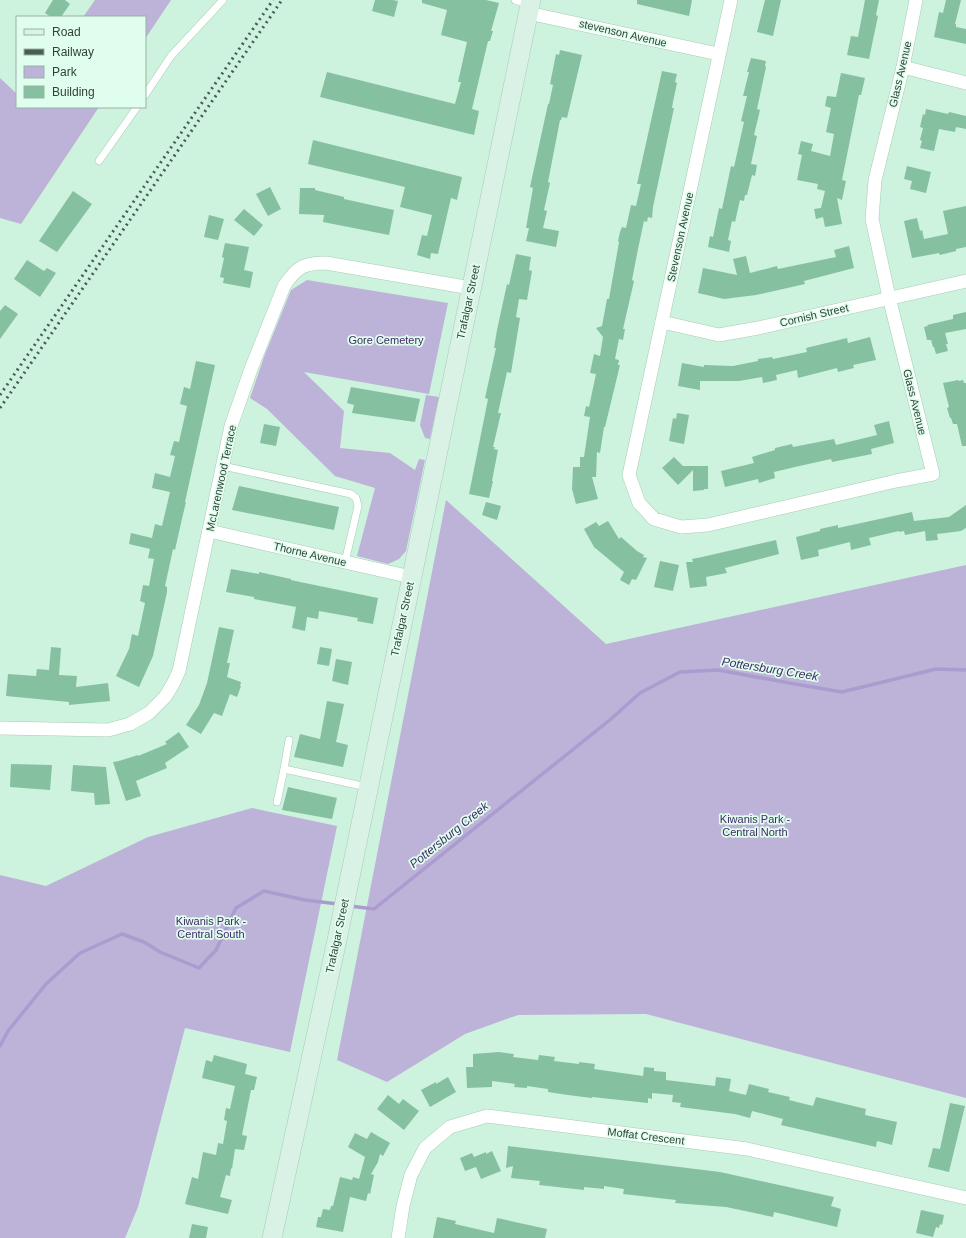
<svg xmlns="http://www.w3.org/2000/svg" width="966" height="1238" font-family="Helvetica,sans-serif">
<rect width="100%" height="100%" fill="#cdf3de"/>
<g fill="#bdb2d8">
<polygon points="95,0 171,0 145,39 145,17 83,17"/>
<polygon points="0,78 17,94 17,107 99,107 21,224 0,218"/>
<polygon points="307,280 448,303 429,394 304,372 344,411 340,448 390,453 415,470 419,459 425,460 406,551 399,559 388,564 357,556 375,488 335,476 267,409 250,398 264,357 291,290"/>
<polygon points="426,395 439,397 430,439 425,438 420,425"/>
<polygon points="446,500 606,644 966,565 966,1098 646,1014 518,1015 465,1034 387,1082 337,1060"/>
<polygon points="252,808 337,826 290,1052 185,1028 138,1207 125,1238 0,1238 0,875 46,886 148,837"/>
</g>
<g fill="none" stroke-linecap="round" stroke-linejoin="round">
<g stroke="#ab9cd0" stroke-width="3.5">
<polyline points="350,906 374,909 611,719 640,693 680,672 718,670 795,684 842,692 936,669 966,670"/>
<polyline points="0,1046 8,1031 46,984 80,953 122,934 144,942 160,952 199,968 216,950 236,908 264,891 305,900 338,904"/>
</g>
</g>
<g fill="#85c0a1">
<polygon points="53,0 65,0 70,4 61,17 51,17 45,13"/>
<polygon points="375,0 393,0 398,1 394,17 372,11"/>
<polygon points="422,0 486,0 499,3 491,31 493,31 490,41 488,41 472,109 479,111 474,135 320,97 327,72 455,104 461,82 458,82 467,42 441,35 447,10 422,3"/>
<polygon points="637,0 692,0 689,16 637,4"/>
<polygon points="765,0 781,0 773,36 757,32"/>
<polygon points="865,0 879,0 876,15 878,16 869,59 847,55 851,36 858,37"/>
<polygon points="946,0 961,0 955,24 956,24 956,27 966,29 966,44 934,37 939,12 943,13"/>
<polygon points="560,50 582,55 567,118 562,117 561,120 560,120 548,182 550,183 544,210 547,211 543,228 559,231 556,247 526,241 529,228 526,228 533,188 530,187 548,104 549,104 553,85 550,84 556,54 559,55"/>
<polygon points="751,58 766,61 765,66 766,67 757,109 760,110 754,135 757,136 751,164 757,165 755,176 752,175 747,195 745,195 744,201 740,200 735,222 732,221 728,240 731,241 729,252 708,247 710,236 713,237 719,208 722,209 731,166 734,167 744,122 741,121 747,96 743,96 749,72 747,72"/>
<polygon points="662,71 677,74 675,82 677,83 673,102 672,108 674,108 653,207 652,218 648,217 647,222 644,221 638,249 632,280 634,281 623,329 625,329 623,340 619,339 615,359 619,360 618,365 620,365 605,427 604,427 600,453 597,452 596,477 592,477 598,499 576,504 572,489 573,467 580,467 580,457 584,457 590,417 584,416 586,406 589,407 596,374 590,373 594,354 600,356 603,337 596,328 602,326 607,299 609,299 619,242 618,241 620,232 622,227 626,228 631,205 636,206 641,184 637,184"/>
<polygon points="841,73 865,78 861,95 859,95 842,180 846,181 842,200 837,198 842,224 825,227 823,217 816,219 814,209 821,208 825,191 817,189 818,184 797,180 802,155 798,154 801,141 813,144 811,151 830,156 834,134 826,132 831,108 825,106 827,96 836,97"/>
<polygon points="926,109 948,114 949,112 966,116 966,129 956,127 955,132 939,129 934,151 920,148 922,141 920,140 923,128 920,127 923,114 925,115"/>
<polygon points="313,140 462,177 457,200 451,198 438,254 431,253 430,259 417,255 422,235 427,236 432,215 400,207 405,187 308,164"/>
<polygon points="907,166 931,172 926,193 910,189 912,181 904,179"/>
<polygon points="270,187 281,209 268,216 256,194"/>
<polygon points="300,188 315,188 315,190 344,197 344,199 394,210 389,235 323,222 324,215 299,214"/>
<polygon points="73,191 92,204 57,252 39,241"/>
<polygon points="966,206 966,247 956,249 956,251 940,255 939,253 912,258 904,221 917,218 920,231 922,230 924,239 948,234 943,211"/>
<polygon points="244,209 263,225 254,236 234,220"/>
<polygon points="209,215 224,219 218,240 204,237"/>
<polygon points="225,243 249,247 244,270 253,272 250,288 223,283 224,278 220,277 224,258 222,257"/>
<polygon points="849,246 854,268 804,281 805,284 756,295 724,299 698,293 703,268 737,275 733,259 746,256 750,273 777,266 778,269 836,257 834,250"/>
<polygon points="516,254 531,257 529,270 532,271 527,300 519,299 516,317 520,318 511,373 507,372 498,413 501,413 493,447 495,447 494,449 498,450 492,481 493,481 489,498 469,494 488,399 485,398 496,348 494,348 497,330 507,284 509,285"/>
<polygon points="27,260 44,271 47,268 56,273 40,297 14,279"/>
<polygon points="5,305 18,314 0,339 0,311"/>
<polygon points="966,312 966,329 945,333 948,344 946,344 948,351 936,354 934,347 933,347 931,340 927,340 924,327 928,326 927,325 953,319 953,315"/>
<polygon points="870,337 876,360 853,365 854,368 838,372 837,368 798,378 797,370 776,375 777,380 763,383 762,377 739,381 700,381 700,390 678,386 682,363 704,367 704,365 733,366 758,361 758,359 772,357 773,359 807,352 806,348 847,338 848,343"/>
<polygon points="196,361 215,365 185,502 186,502 181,523 175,550 173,549 165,586 167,587 167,592 153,656 139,687 116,676 129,649 132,634 138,636 145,603 140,601 143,585 149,586 154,559 148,558 150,549 129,544 131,533 152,538 155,524 162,526 170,492 152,488 155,473 170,477 175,456 170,455 174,441 179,442 187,406 180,404 184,387 190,389"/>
<polygon points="958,380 959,381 963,380 964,383 966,383 966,446 962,446 957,424 953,424 951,418 950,418 947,408 949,407 943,383"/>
<polygon points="351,387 420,399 415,422 352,413 354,405 347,403"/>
<polygon points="677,413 689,415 684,444 669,441 673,418 676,419"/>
<polygon points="889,421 894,443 871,449 872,454 832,462 831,459 795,467 774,472 775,478 759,483 758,479 725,487 721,471 754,463 752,457 775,450 775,448 792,444 793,447 834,439 836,445 877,435 874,425"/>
<polygon points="264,424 280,427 276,446 260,443"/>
<polygon points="674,457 683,466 708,466 708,489 704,489 704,490 693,491 693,470 678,485 662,468"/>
<polygon points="239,486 339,507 334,530 232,510"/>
<polygon points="486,502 501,506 497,520 482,515"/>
<polygon points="966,505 966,528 961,531 937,534 938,540 926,541 925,531 905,535 904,531 899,532 899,531 869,538 871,545 851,550 850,542 818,550 819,556 801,560 796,537 820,531 820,529 838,525 838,528 912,512 914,521 949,517"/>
<polygon points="608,521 619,539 621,537 637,551 644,555 643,557 647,558 636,580 632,579 629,585 620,580 624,572 594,547 584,529 596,522 599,526"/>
<polygon points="776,540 779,554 725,568 727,573 706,577 707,586 690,588 686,562 693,562 692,559 702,557"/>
<polygon points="660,561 679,565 673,591 654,587"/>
<polygon points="231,569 259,574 259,572 291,579 291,580 300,582 378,598 373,624 357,621 358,618 319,611 318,619 307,617 305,631 292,628 296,607 254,599 254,597 226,592"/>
<polygon points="219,627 234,630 227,663 230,663 227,677 241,682 240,686 241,686 237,697 230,694 222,716 214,713 201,734 186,725 199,705 207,683"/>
<polygon points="51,647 61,648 59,675 77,676 76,687 108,683 110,701 69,705 69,702 6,696 8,674 36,676 37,669 49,670"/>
<polygon points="320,647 332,649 329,666 317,664"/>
<polygon points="336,659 352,662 348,685 332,681"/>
<polygon points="327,701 344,704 336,742 348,745 343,767 294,757 300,734 320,739"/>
<polygon points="179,732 189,747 165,763 167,768 136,781 141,796 126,801 113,762 119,761 138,755 138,756 167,744 165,742"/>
<polygon points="11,764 52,765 50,790 10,787"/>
<polygon points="73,765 106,767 110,804 95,805 94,793 71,791"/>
<polygon points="288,787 337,798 332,819 282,810"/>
<polygon points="499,1052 514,1054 513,1057 538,1060 539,1055 555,1057 554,1061 579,1064 579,1062 595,1064 594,1069 643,1076 644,1067 654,1068 654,1071 666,1072 666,1080 715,1086 716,1077 731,1079 729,1091 746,1095 749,1084 769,1089 768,1092 790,1097 789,1100 813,1106 816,1097 866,1109 865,1115 897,1122 892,1145 877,1141 876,1147 781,1125 783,1119 752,1111 750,1118 735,1114 680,1107 681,1103 672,1102 673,1095 652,1093 652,1099 648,1098 648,1103 592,1097 592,1098 568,1095 548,1092 548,1089 527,1086 527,1088 514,1087 515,1084 492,1081 492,1087 467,1088 466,1067 473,1067 473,1054"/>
<polygon points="214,1055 247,1064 245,1074 257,1077 254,1090 251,1090 242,1135 247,1136 244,1150 235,1149 232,1169 231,1168 230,1176 226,1175 220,1197 232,1200 228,1214 185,1204 192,1177 198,1179 203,1152 216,1155 218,1143 223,1144 227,1121 224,1120 226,1108 230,1109 235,1086 202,1078 206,1060 212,1062"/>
<polygon points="448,1077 456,1092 430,1107 421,1090 436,1082 436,1084"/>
<polygon points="388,1095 399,1104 403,1099 419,1111 404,1130 377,1109"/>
<polygon points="950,1103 965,1106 949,1172 928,1167 933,1148 940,1149"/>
<polygon points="371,1132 390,1143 383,1156 380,1154 378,1162 371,1174 374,1175 370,1194 368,1193 366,1201 350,1197 343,1232 316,1227 318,1217 321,1217 323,1209 330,1210 331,1206 333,1206 340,1177 352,1180 353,1177 359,1179 365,1157 348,1147 355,1133 367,1139"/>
<polygon points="508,1146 720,1172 834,1197 831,1206 841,1209 837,1227 774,1212 773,1217 726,1207 675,1203 676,1200 623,1194 624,1189 604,1186 604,1189 584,1187 584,1190 539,1185 540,1181 511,1178 513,1166 506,1168"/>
<polygon points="492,1151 501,1171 481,1179 476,1167 465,1171 460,1158 472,1153 474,1157 486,1152 486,1154"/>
<polygon points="921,1210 944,1215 942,1225 940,1224 939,1228 936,1227 933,1237 916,1233"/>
<polygon points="437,1217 456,1221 455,1224 494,1233 497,1218 547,1229 545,1238 433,1238"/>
<polygon points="192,1224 208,1227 206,1238 189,1238"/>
</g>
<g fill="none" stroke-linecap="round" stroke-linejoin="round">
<defs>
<g id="service">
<polyline points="515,0 530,4"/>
<polyline points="145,95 171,56 223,0"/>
<polyline points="99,161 137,107"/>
<polyline points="223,466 351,494 356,498 358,506 345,562"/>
<polyline points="284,769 289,740"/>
<polyline points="277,802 284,769 367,787"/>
</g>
<g id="minor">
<polyline points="731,0 629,475 639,503 654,519 681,527 708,525 896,481 933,474 889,297 872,219 875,180 903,67 916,0"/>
<polyline points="528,13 718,54"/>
<polyline points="903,67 966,83"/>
<polyline points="662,322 719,335 758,328 966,281"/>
<polyline points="209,531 411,577"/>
<path d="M0,728l108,2 22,-6 19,-11 16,-16 8,-13 6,-13 52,-245 20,-57 33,-83c13,-19 19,-23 42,-23l145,25"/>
<polyline points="398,1238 403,1206 411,1175 425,1148 450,1127 487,1116 747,1149 966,1198"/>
</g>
<polyline id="secondary" points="272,1238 337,940 531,0"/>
</defs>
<use href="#service" stroke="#a7cbb7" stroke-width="8"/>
<use href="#minor" stroke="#a7cbb7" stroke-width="14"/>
<use href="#secondary" stroke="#a7cbb7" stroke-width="20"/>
<use href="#service" stroke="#fff" stroke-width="7"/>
<use href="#minor" stroke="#fff" stroke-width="13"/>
<use href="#secondary" stroke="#d9f2e5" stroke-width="19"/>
<g stroke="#4a5d52" stroke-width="3" stroke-dasharray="2 4" stroke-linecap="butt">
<polyline points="0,395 273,0"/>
<polyline points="0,408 282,0"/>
</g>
</g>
<g text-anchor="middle" stroke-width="3.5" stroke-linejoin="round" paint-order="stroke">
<g font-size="11" fill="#324138" stroke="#e0feed">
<text transform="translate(623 33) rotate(13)" y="4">stevenson Avenue</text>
<text transform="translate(900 74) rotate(-77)" y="4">Glass Avenue</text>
<text transform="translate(680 237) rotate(-78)" y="4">Stevenson Avenue</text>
<text transform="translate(468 302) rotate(-78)" y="4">Trafalgar Street</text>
<text transform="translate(814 315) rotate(-13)" y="4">Cornish Street</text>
<text transform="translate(915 402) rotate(76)" y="4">Glass Avenue</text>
<text transform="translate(221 478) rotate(-78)" y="4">McLarenwood Terrace</text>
<text transform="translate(310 554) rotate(13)" y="4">Thorne Avenue</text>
<text transform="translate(402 619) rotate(-78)" y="4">Trafalgar Street</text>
<text transform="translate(337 936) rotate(-78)" y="4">Trafalgar Street</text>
<text transform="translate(646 1136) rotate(7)" y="4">Moffat Crescent</text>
</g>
<g font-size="11" fill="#412969" stroke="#e0feed">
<text x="386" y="344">Gore Cemetery</text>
<text x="755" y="823">Kiwanis Park -<tspan x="755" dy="13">Central North</tspan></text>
<text x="211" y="925">Kiwanis Park -<tspan x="211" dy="13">Central South</tspan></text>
</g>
<g font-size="12" font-style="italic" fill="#412a69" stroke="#e0feed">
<text transform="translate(770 669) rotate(9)" y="4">Pottersburg Creek</text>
<text transform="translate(449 835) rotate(-39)" y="4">Pottersburg Creek</text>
</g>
</g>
<rect x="16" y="16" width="130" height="92" fill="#e0feed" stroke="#9ab2a5"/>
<rect x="24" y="29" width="20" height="6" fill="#d9f2e5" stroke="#9ab2a5"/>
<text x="52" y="36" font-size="12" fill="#324138">Road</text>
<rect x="24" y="49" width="20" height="6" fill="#4a5d52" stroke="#9ab2a5"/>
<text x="52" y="56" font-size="12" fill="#324138">Railway</text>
<rect x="24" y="66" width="20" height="12" fill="#bdb2d8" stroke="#9ab2a5"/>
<text x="52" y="76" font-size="12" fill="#324138">Park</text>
<rect x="24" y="86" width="20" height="12" fill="#85c0a1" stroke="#9ab2a5"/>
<text x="52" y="96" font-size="12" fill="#324138">Building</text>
</svg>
